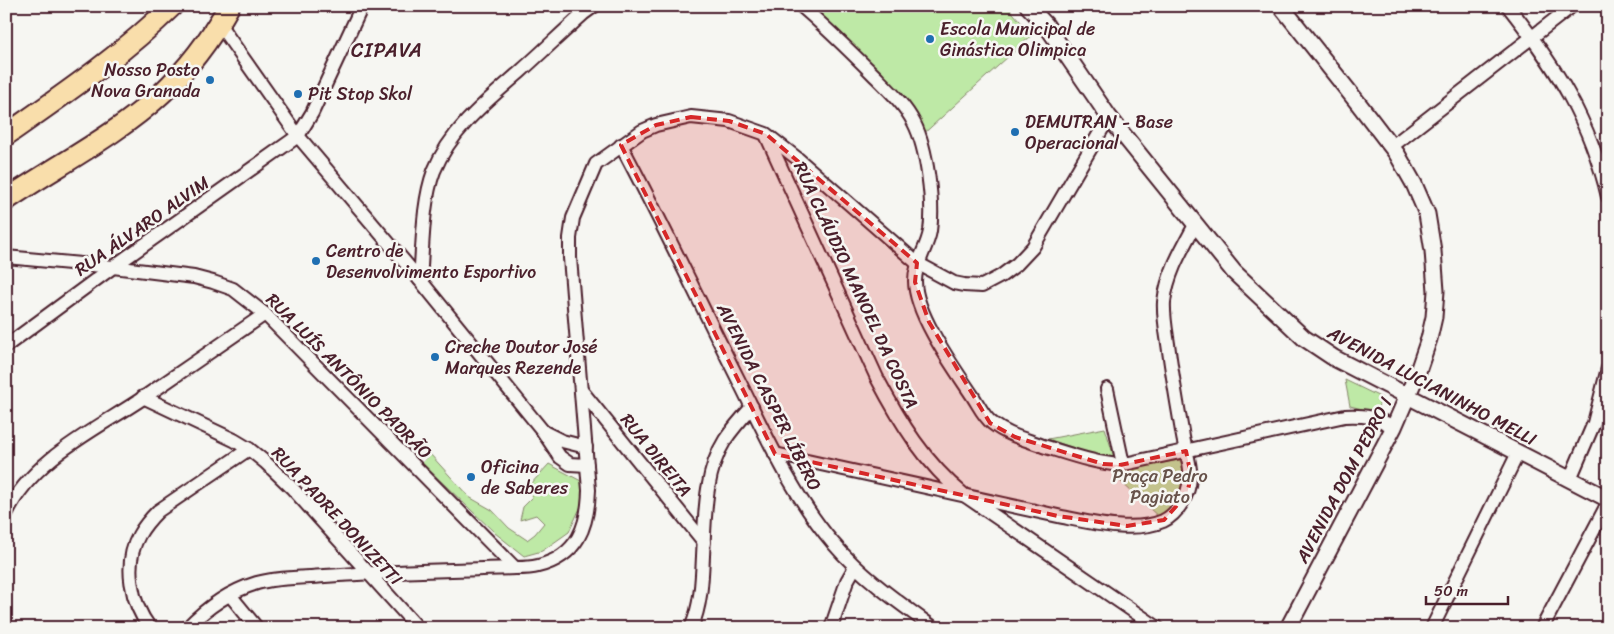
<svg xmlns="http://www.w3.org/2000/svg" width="1614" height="634" font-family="Sriracha,sans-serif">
<rect width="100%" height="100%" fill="#f6f6f2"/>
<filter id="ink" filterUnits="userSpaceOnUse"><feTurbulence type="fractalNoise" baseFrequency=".02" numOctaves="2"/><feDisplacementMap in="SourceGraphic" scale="10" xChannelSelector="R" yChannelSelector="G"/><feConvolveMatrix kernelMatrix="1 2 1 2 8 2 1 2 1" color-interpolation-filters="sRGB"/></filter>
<g filter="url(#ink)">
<g fill="#bee9a6" stroke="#848468">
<polygon points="806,6 1007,6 1032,35 920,137 914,119"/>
<polygon points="1345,380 1382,398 1377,409 1371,411 1350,406"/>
<polygon points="1105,428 1116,463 1048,439"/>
<polygon points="430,454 469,497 492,510 509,528 527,540 535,534 544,523 536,515 520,520 523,507 532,498 529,486 549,464 581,481 583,494 581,506 569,532 542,551 524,556 495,533 422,463"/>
<polygon points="1180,460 1186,475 1184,491 1162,520 1120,481 1126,469"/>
</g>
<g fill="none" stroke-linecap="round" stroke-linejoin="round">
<defs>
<g id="minor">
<path d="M801,6c26,22 50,46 74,70 14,14 30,29 39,47 13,25 20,80 16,108 -3,18 -15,31 -15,50 0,33 39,87 57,114 6,9 12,22 20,28 15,12 33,16 51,23 26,8 51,17 77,19l225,-49c21,-1 30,1 49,11"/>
<path d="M1508,6c48,61 82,114 100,191"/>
<polyline points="219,24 298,136 420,280 542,430 560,457 570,464 587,465"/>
<path d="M767,137l110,241c23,44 48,85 87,117l194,133"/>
<path d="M621,145c41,77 78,156 117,234 28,56 54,116 95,164 29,34 65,59 101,85"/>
<polyline points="1391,147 1572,6"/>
<polyline points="6,257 113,267 194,277 213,282 233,289 265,314 515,568"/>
<path d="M420,280c3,-34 2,-77 14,-109 17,-42 54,-71 87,-100 21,-19 41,-38 62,-57l11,-8"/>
<polyline points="6,346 113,267 298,136 312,113 362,6"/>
<polyline points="1107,389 1123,464"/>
<polyline points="581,390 704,542"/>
<polyline points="143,397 234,440 249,449 265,462 292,488 418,628"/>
<polyline points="544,432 562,441 586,447"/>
<path d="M775,454l283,62c30,6 75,18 105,5 15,-7 26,-27 27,-43 2,-12 -5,-29 -7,-41 -5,-29 -10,-57 -14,-86 -2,-16 -6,-33 -5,-49 3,-28 18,-53 31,-77"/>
<polyline points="1570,479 1594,423 1608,368"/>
<path d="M6,514c27,-56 88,-83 137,-116 41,-28 81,-56 122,-84"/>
<polyline points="230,595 257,628"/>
<path d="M150,628c-19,-25 -27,-64 -11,-93 5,-9 12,-17 19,-24l91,-62"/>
<path d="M187,628c19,-20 44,-37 70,-45 22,-6 46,-5 68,-7 63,-5 127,-6 190,-8 8,0 16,0 23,-2 40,-10 50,-40 51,-76l-19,-232v-20l3,-20 23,-54 46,-33 14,-6 35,-8 38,4 37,13 32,25 119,104 37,20 10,2 18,1 19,-10 16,-12 16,-17 76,-130"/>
<path d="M691,628c10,-22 11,-48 12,-72 2,-37 1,-83 22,-116 8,-12 17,-22 27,-33"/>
<polyline points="831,628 847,581 855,567"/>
<polyline points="1432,628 1518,453"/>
<polyline points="1542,628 1608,503"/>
</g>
<g id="tertiary">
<polyline points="1028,6 1046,25 1109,117 1234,272 1304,338 1334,358 1608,499"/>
<polyline points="1281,6 1358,103 1397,154 1414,184 1427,214 1433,251 1436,291 1434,317 1429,339 1417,374 1394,427 1288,628"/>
</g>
<g id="primary">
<path d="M6,135c57,-40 116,-80 166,-129"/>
<path d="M6,200c50,-34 111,-65 155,-106 27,-25 50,-56 68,-88"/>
</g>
</defs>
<use href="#minor" stroke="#4a1f2b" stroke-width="16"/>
<use href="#tertiary" stroke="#4a1f2b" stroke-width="19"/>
<use href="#primary" stroke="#4a1f2b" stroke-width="24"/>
<use href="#minor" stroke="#f6f6f2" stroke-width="12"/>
<use href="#tertiary" stroke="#f6f6f2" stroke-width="15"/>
<use href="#primary" stroke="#f9deab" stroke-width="20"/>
</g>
</g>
<path fill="#d62828" fill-opacity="0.2" stroke="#d62828" stroke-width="4" stroke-dasharray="10 6" stroke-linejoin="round" d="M691,117l38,4 37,13 151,129 -2,19 14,40 61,101 25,14 88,27 17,1 66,-14 5,25 -4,18 -23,26 -37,6 -69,-10 -283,-62 -154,-309 35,-20z"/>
<g fill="#1f6fb2" stroke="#f6f6f2" stroke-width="2">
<circle cx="930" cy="39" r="5"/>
<circle cx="210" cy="80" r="5"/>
<circle cx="298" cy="94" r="5"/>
<circle cx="1015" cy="132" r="5"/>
<circle cx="316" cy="261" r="5"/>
<circle cx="435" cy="357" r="5"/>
<circle cx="471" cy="477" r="5"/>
</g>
<g text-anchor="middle" stroke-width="5" stroke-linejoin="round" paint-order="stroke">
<g font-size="18" fill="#4a1f2b" stroke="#f6f6f2" text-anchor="start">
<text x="940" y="35">Escola Municipal de<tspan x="940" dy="21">Ginástica Olimpica</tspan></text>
<text x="200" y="76" text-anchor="end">Nosso Posto<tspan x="200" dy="21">Nova Granada</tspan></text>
<text x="308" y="100">Pit Stop Skol</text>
<text x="1025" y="128">DEMUTRAN - Base<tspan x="1025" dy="21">Operacional</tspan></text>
<text x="326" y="257">Centro de<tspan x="326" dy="21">Desenvolvimento Esportivo</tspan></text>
<text x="445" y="353">Creche Doutor José<tspan x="445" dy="21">Marques Rezende</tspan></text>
<text x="481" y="473">Oficina<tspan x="481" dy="21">de Saberes</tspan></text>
</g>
<g font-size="18" fill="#4a1f2b" stroke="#f6f6f2">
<text transform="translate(142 226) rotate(-35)" y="6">RUA ÁLVARO ALVIM</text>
<text transform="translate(856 285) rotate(65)" y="6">RUA CLÁUDIO MANOEL DA COSTA</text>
<text transform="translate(349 376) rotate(45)" y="6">RUA LUÍS ANTÔNIO PADRÃO</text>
<text transform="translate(1432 386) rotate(28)" y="6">AVENIDA LUCIANINHO MELLI</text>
<text transform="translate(769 397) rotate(63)" y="6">AVENIDA CASPER LÍBERO</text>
<text transform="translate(656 455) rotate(51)" y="6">RUA DIREITA</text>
<text transform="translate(1344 480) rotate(-62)" y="6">AVENIDA DOM PEDRO I</text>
<text transform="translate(337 516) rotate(47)" y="6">RUA PADRE DONIZETTI</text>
</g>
<g font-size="18" fill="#67524a" stroke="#f6f6f2">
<text x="1160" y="482">Praça Pedro<tspan x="1160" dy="21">Pagiato</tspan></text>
</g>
<g font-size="20" letter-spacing="1" fill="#4a1f2b" stroke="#f6f6f2">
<text x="387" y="57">CIPAVA</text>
</g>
</g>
<rect width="1614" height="634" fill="none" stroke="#f6f6f2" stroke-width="25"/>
<rect x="12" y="12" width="1589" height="609" fill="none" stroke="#4a1f2b" stroke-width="2" filter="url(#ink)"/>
<path d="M1426 596v8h82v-8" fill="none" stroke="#4a1f2b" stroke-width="2.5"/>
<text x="1434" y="596" font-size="15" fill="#4a1f2b" stroke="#f6f6f2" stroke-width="4" paint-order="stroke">50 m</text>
</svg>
